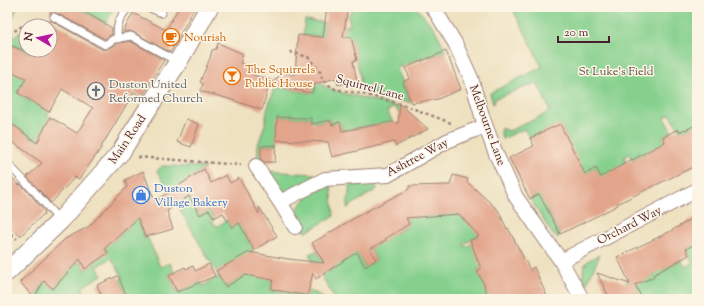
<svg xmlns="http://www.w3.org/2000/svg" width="704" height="306" font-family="'Sorts Mill Goudy',serif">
<rect width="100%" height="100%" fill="#fcf5e5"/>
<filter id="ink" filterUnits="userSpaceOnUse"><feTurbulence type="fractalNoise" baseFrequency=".025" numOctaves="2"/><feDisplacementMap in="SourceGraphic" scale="8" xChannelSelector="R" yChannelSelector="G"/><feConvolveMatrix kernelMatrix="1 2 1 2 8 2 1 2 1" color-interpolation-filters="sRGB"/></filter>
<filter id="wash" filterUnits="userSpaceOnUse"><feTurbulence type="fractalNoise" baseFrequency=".012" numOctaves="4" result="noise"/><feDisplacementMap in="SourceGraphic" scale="16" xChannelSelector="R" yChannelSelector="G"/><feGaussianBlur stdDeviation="0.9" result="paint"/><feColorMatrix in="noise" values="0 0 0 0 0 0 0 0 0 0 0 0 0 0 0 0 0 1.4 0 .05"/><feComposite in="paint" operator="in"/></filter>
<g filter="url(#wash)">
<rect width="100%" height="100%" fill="#eee1c0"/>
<g fill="#85d08d" stroke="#68785c">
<polygon points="7,7 17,8 7,30"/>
<polygon points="76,7 114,7 106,24"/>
<polygon points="355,7 416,7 434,28 446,51 435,55 432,64 429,55 397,68 411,103 396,100 361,91 360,76 351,37 334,34 334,38 303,35 305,20 350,26 348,15"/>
<polygon points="512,7 697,7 697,129 686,130 685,129 680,131 670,114 664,118 672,132 663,137 670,150 648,152 632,160 629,154 624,157 627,162 620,166 624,175 605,185 596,168 582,176 545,206 560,234 558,238 553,235 530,199 578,161 560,124 530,138 524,129 502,139 500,128 509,131 542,116 550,110 537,83 496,98 493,104 490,93 542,67"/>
<polygon points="45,19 65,30 50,26 33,26"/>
<polygon points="26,29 26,50 34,50 21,73 27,77 18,93 49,112 47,115 59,122 55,129 48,149 15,126 7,122 7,70 20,75 20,73 30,53 9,44 12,37"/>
<polygon points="316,81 328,88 343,93 399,107 414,117 406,125 395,107 387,111 393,122 383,129 372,125 343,131 340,123 332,125 330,120 320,122 311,122 311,118 278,117 276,145 261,146 261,162 257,162 258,145 265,124 267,110 276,86 311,93"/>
<polygon points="162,166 205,167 204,169 187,180 194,193 195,207 200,215 209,210 214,218 212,223 218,226 227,220 232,227 239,223 254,250 234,261 238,268 226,287 243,276 260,269 273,280 271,290 282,292 284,281 290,293 307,296 308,291 316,293 325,299 128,299 120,280 123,277 111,258 97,267 102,275 82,287 88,299 35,299 34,298 44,281 53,289 63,278 69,249 78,263 81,262 85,270 94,265 89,257 108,252 104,246 115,240 127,228 135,210 145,239 148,238 160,267 170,263 174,272 169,275 177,292 200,282 203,286 216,278 220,278 157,171"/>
<polygon points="264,171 314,174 313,181 286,193 277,190"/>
<polygon points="374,183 377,189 347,208 350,185"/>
<path d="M331,185l3,31 -28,16c-3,-2 -5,-4 -7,-7 -12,-20 17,-34 32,-40z"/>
<polygon points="446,194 453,209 465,221 485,232 464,244 466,247 471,244 472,246 488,265 477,270 482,279 497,279 484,287 487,292 513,299 335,299 309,254 317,251 329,271 336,266 333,259 356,251 365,267 376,260 370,249 386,240 381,231 396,233 409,224 402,209 430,216 446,215"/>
<polygon points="697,243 697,299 677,299 676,296 670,299 642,299 642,298 639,299 627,283 627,277 635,273 654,277 648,265 657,261 662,270 681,260 685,267 693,263 686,249"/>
<path d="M600,255l-14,30c-6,-16 -3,-25 14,-30z"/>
</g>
<g id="blocks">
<g fill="#e2a48a">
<polygon points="73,7 76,7 112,28 112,34 105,39 56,13 54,12 50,14 50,11"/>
<polygon points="179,7 195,7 171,51 170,52 133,32 130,31 123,32 133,13 166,30"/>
<polygon points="327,7 348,7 343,37 351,37 357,60 353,61 357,81 338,85 336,78 315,84 312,93 269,85 262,110 226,98 200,91 203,84 200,82 202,77 210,58 212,50 216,49 218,43 243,54 240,63 255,69 253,75 271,80 270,84 284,72 295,75 298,35 323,37"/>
<polygon points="50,20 103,50 107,49 116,44 130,41 164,60 142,97 134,92 101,147 102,147 79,179 75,177 51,203 27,177 42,163 7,138 7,120 37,143 50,117 77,133 93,108 62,89 49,112 18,93 26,78 7,70 7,44 32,54 34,50 50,50"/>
<polygon points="446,51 461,89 438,99 411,103 403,82 410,78 405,68"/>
<polygon points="400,104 428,129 396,146 394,142 332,157 328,142 276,140 277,117 311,118 311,124 330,120 332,125 340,122 342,131 391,122 398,123"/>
<polygon points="186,119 199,124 191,147 177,142"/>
<polygon points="560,124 585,174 596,168 601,177 632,159 632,160 665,142 663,137 678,129 679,132 685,129 686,130 697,124 697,165 617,204 618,205 601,214 560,234 539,194 530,199 509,158 534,146 530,138"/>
<polygon points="276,145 275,162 264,162 261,159 261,146"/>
<polygon points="204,169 211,183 226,175 230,183 239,178 259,214 259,207 277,236 254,250 239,223 232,228 223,213 214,218 209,210 200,215 189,196 167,211 173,229 145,237 138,218 105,248 108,253 85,269 80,259 53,289 44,281 34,298 20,282 65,239 88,227 127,187 125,180 143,171 155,201"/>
<polygon points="7,173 19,185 20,184 30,194 44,211 45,213 20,236 7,224"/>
<polygon points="453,175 468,179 467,182 485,198 498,210 507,229 508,228 530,270 534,267 548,299 490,299 484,287 485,286 477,271 481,269 470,240 479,236 459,214 406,218 409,224 385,239 386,240 370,249 376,260 365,267 357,252 316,279 313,273 307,296 271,289 273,280 245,275 226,287 216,271 249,252 288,259 324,263 312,243 363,213 409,189 409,186 450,185"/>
<polygon points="697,216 697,243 686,249 689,255 653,275 654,277 634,285 636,286 642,299 610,299 597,273 630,284 617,257 667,233"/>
<polygon points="209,264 215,276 177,292 169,275 185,267 186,269 193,266 195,271"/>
<polygon points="118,276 128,299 103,299 97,285"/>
</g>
</g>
</g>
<g filter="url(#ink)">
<use href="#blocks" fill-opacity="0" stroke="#9c8076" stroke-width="1"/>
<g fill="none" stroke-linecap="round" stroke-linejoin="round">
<defs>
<g id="service">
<polyline points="148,7 162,13"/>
<polyline points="54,17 105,45 114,39 131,36 178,62"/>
<path d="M118,39c-3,-13 2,-23 11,-32"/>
<polyline points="7,163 34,191 60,221"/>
</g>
<g id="minor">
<polyline points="432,7 436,12 455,43 471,78 483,119 496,154 516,197 561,261 582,299"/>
<polyline points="256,166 280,202 295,227"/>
<polyline points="280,202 325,179 388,175 447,141 485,126"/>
<polyline points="561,261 697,190"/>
</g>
<polyline id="tertiary" points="7,272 60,221 121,152 135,129 178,62 209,7"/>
</defs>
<use href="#service" stroke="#9c8076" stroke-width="9"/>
<use href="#minor" stroke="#9c8076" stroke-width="16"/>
<use href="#tertiary" stroke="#9c8076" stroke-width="20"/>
<g stroke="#9c8076" stroke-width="2.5" stroke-dasharray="3 3" stroke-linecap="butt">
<polyline points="7,40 10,34 22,26"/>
<polyline points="290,52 308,57 321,73 322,79 327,84 335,89 367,95 404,105 451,123"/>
<polyline points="138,157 241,165"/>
<polyline points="7,230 17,239"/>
</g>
<use href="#service" stroke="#fff" stroke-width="7"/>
<use href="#minor" stroke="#fff" stroke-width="14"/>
<use href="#tertiary" stroke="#fff" stroke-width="18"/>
</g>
</g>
<defs>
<symbol id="cafe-ring" viewBox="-11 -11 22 22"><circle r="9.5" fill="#fcf5e5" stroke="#e8710a" stroke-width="1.5"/><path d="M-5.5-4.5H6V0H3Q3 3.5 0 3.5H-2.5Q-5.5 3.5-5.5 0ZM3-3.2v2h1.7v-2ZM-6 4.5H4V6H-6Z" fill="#e8710a"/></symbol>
<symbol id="bar-ring" viewBox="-11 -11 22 22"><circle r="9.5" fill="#fcf5e5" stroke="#e8710a" stroke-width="1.5"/><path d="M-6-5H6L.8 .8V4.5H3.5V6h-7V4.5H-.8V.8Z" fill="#e8710a"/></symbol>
<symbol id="church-ring" viewBox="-11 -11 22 22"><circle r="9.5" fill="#fcf5e5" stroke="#6b7280" stroke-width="1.5"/><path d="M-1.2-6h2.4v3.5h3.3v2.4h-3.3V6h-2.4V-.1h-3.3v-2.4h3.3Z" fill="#6b7280"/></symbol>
<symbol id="shop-ring" viewBox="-11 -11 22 22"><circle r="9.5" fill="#fcf5e5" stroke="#3f7fe0" stroke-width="1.5"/><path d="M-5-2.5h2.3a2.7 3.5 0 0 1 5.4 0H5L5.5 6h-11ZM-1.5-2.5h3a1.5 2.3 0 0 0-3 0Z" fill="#3f7fe0"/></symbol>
</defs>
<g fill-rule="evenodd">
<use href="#cafe-ring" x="161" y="27" width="20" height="20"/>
<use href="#bar-ring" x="222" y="66" width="20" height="20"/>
<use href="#church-ring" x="86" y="81" width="20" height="20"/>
<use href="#shop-ring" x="131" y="185" width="20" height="20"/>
</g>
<g text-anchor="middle" stroke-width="3" stroke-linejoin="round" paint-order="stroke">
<g font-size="12" fill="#c56008" stroke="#fcf5e5" text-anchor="start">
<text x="184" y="41">Nourish</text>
<text x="245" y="73">The Squirrels<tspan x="245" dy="14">Public House</tspan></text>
</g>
<g font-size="12" fill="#5c5448" stroke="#fcf5e5">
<text x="616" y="75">St Luke's Field</text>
</g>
<g font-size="12" fill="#5b616d" stroke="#fcf5e5" text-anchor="start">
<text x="109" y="88">Duston United<tspan x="109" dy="14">Reformed Church</tspan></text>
</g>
<g font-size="12" fill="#4a1f2b" stroke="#fcf5e5">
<text transform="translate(370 87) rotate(15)" y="4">Squirrel Lane</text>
<text transform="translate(488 125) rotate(70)" y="4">Melbourne Lane</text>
<text transform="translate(127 139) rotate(-56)" y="4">Main Road</text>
<text transform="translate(417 157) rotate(-28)" y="4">Ashtree Way</text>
<text transform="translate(629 225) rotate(-27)" y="4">Orchard Way</text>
</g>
<g font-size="12" fill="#366cbe" stroke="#fcf5e5" text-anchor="start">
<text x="154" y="192">Duston<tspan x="154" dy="14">Village Bakery</tspan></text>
</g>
</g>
<rect width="704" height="306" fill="none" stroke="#fcf5e5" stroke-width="24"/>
<g transform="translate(38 38) rotate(279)"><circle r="19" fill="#fcf5e5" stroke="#b59f9b"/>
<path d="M0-3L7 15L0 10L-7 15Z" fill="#b5179e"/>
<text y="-6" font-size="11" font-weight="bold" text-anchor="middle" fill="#4a1f2b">N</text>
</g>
<path d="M558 36v6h51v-6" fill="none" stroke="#4a1f2b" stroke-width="2"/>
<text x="564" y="36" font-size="12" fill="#4a1f2b" stroke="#fcf5e5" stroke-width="3" paint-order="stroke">20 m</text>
</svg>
